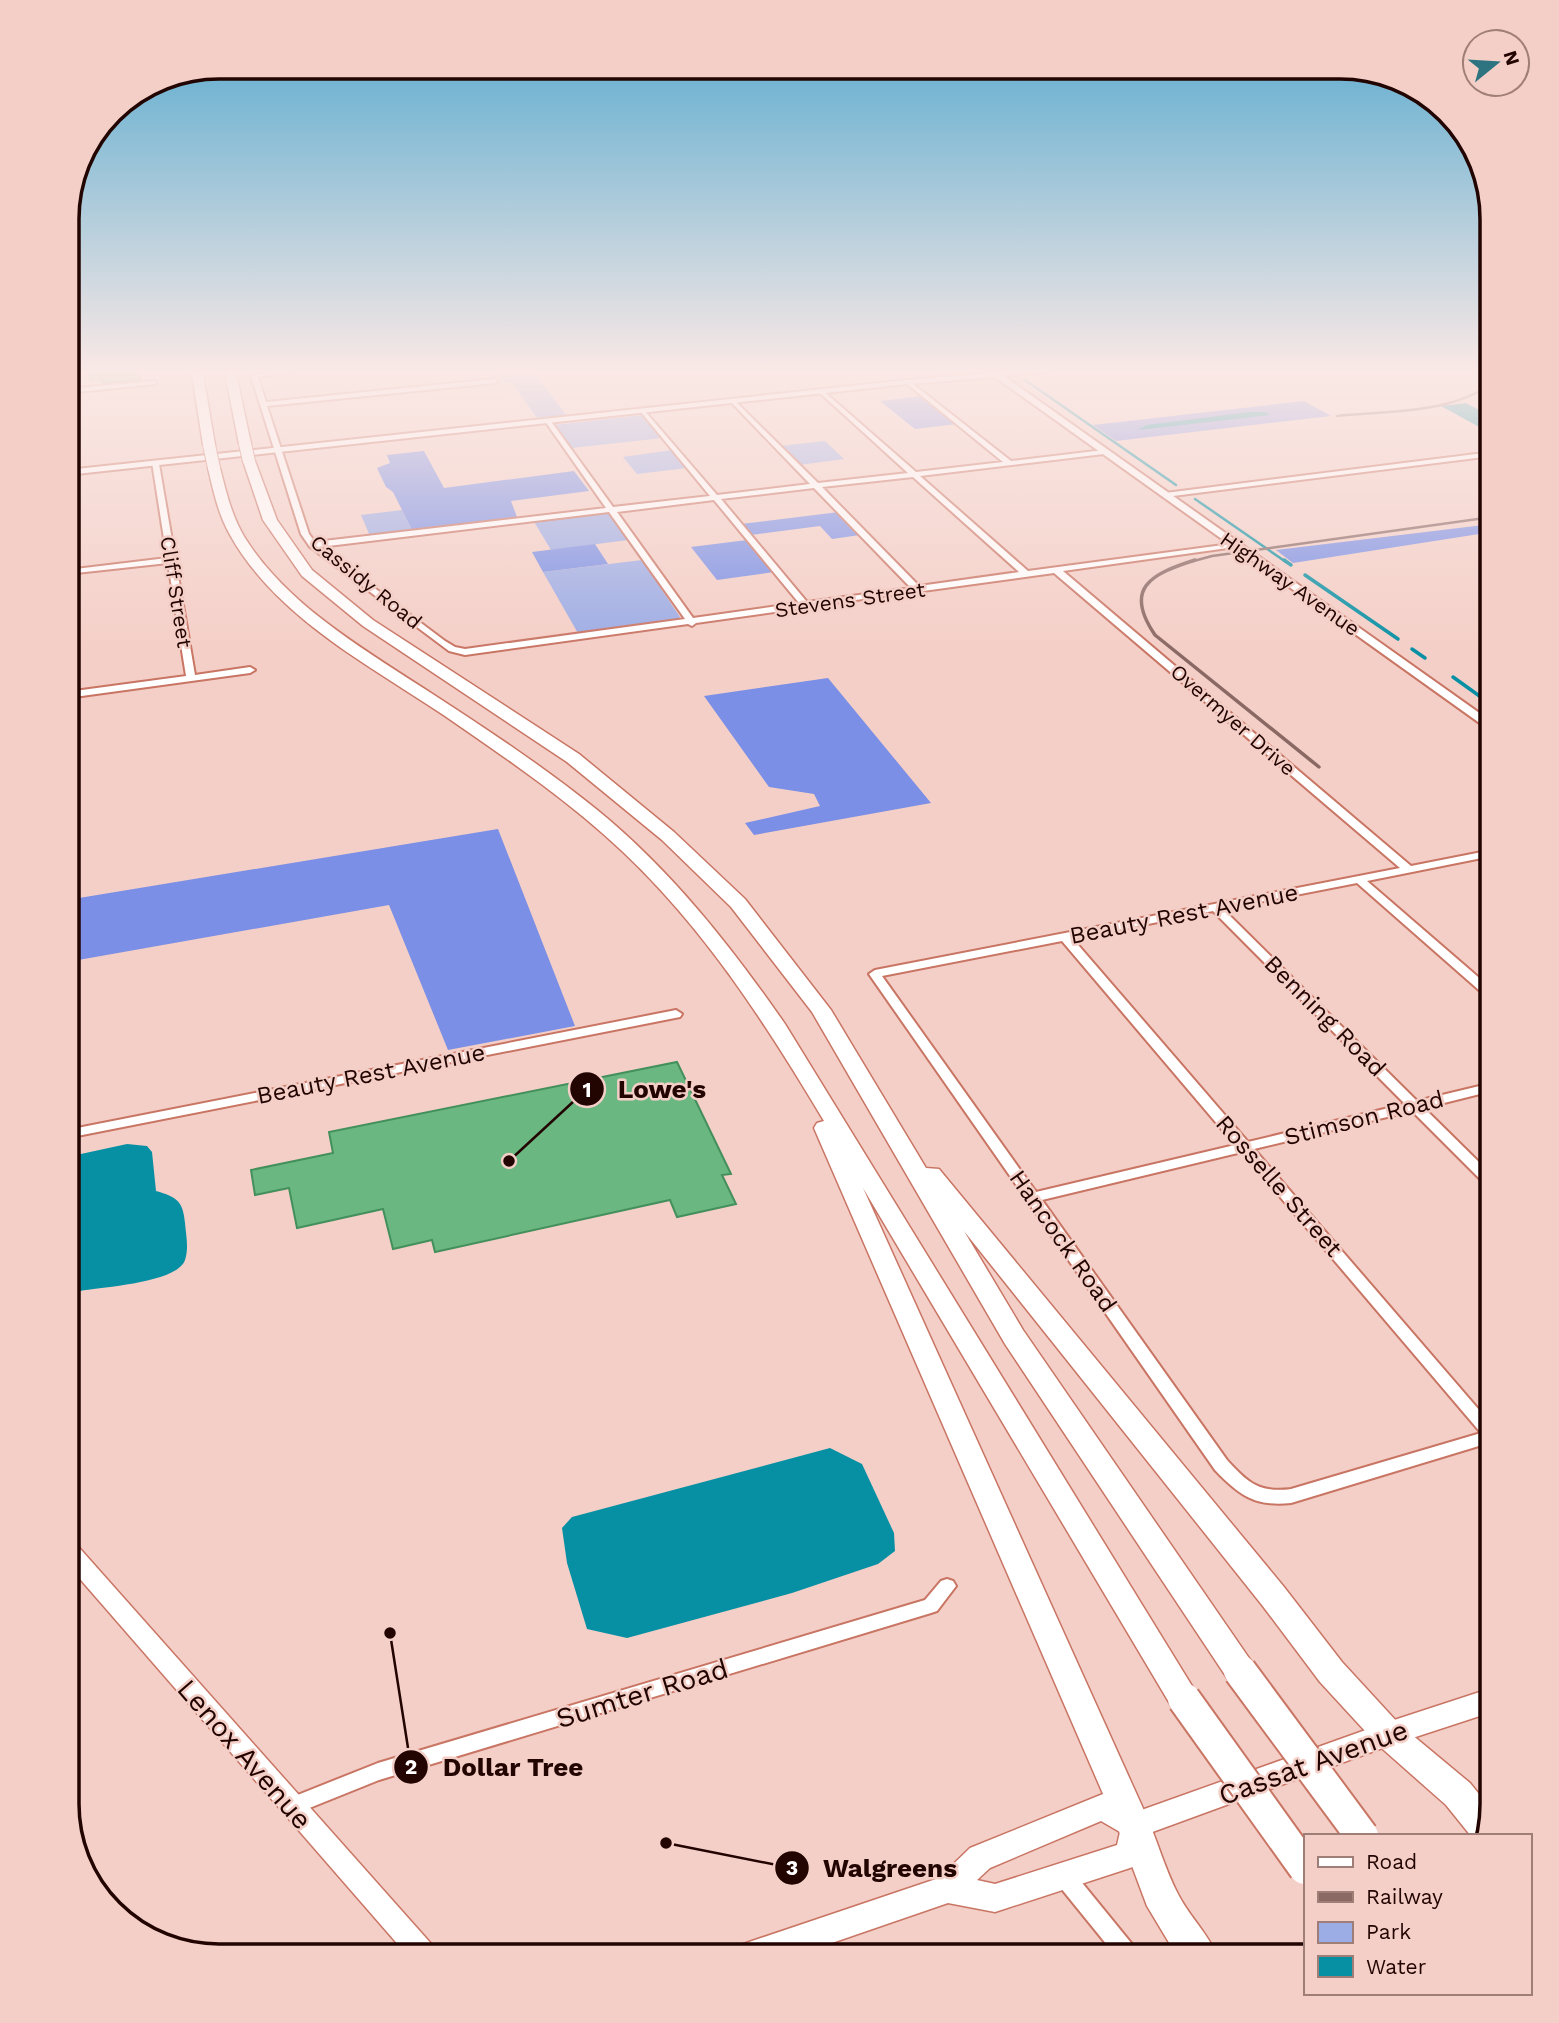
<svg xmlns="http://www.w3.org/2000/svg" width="1559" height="2023" font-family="'Work Sans',sans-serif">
<rect width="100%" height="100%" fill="#f4cfc7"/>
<g fill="#9cace5">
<polygon points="531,368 566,415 537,418 511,382 503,383 495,371"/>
<polygon points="643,415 663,438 571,448 554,425"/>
<polygon points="825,441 844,459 799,465 780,446"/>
<polygon points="672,450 687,468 637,474 623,457"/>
<polygon points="402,510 412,530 370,536 361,515"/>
<polygon points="602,511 611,514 628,540 551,550 533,520"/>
<polygon points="642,560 680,617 676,621 579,635 543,572"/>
</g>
<g fill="#7a8fe5">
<polygon points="922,396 957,424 915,429 880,401"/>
<polygon points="1304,401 1331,416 1116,441 1093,425"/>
<polygon points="424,451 444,488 574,471 589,491 511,501 517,517 412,530 393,492 386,487 377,468 390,463 387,455"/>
<polygon points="839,512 860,535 832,539 820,526 751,535 741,524"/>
<polygon points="1492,524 1492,532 1293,563 1276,550"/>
<polygon points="747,540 774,572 717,580 691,547"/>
<polygon points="595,544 608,564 543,572 532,552"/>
<polygon points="828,678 931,803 754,835 745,823 820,806 814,794 769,787 704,696"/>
<polygon points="498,829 575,1026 448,1050 389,905 67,962 67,900"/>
</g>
<g fill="#0790a4">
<polygon points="1466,403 1492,417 1488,418 1492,421 1492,434 1441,406"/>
<polygon points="1250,412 1265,412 1271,415 1138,430 1147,425"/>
<path d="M127,1144l20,2 5,6 4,39c21,6 27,10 29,32 1,12 4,25 0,37 -8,23 -83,27 -105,31l-13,-1v-133z"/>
<polygon points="830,1448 862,1464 894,1533 895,1551 878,1564 792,1593 627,1638 587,1629 567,1563 562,1528 572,1517"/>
</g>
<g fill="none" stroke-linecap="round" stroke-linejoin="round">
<g stroke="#0790a4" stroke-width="2.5">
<polyline points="1025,380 1176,485"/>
<polyline points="1195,499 1286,562"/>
</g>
<g stroke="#0790a4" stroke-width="3.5">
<polyline points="1284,560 1291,565"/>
<polyline points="1305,575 1398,639"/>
<polyline points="1412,649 1425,658"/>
<polyline points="1453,677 1492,705"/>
</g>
</g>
<g fill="#6ab781" stroke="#44905d" stroke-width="2">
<polygon points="89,368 139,368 140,380 103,383 100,379 90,380"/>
<polygon points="677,1062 731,1174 722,1175 736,1204 677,1217 670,1200 435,1252 432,1240 393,1249 383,1209 297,1228 289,1188 255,1195 251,1170 333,1153 329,1132"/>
</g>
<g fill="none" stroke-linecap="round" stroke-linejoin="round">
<defs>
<g id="minor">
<path d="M294,368h18l-54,9 8,25 229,-23 3,2 -3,2 -228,23 42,128 6,8 291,-34 -61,-87 3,-2 2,1 63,87 97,-11 -69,-84v-2l2,-1 74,86 93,-11 -79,-82 -1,-1 3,-2 85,84 90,-10 -89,-81v-2l2,-1 95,83 87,-10 -97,-79v-2l2,-1 103,81 93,-11 4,2 -4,2 -184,22 108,95 210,-28v4h-3l-172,24 348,295 81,-16v6l-125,25 125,108v10l-4,-1 -131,-115 -134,26 194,192 75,-18v8l-68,17 68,67v12l-5,-1 -75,-75 -158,38 238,276v17l-201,61c-36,4 -52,-8 -76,-33l-346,-496 6,-4 525,-102 -346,-295 -131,18 -4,3 -4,-2 -104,14 -4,4 -4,-2 -107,15 -4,3 -4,-2 -223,31 -16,-4 -139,-104 -9,-13 -50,-158zM913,477l106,95 -100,14 -97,-99zM814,488l97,100 -104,14 -86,-103zM714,500l85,103 -106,15 -76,-106zM609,512l76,107 -220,30 -10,-2 -10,-6 -125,-94zM1213,911l192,193 -157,38 -175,-203zM1062,941l173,204 -199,47 -154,-216zM1242,1152l239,281 -190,56c-32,4 -43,-6 -64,-29l-185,-260z"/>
<polygon points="154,381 156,382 156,384 67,393 67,389"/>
<polygon points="1492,452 1492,456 1165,497 1161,495 1165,493"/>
<polygon points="152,462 159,464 195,675 250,667 255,670 250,673 67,698 67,692 186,676 168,563 67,574 67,570 167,558"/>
<polygon points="676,1010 682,1014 680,1017 67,1138 67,1130"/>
<polygon points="947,1579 953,1581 956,1586 937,1611 931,1613 379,1780 292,1815 285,1812 282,1806 285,1800 378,1763 925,1600 941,1581"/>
<polygon points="1063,1865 1070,1868 1136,1949 1139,1956 1116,1956 1056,1882 1053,1875 1056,1868"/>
</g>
<polygon id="tertiary" points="1051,368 1084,368 1004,376 1492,722 1492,730 1488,729 995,377 908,384 67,475 67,470 908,380"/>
<polygon id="secondary" points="67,1540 75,1543 434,1947 438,1956 408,1956 67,1564"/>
<path id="primary" d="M1492,1688v24l-104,34 -241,88 -7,30 -10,4 -135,44 -47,-9 -154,53h-57l4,-11 11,-4 187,-63 31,-30 133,-54 33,18 252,-90zM1101,1821l19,11 -3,13 -122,39 -18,-4 13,-12z"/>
<g id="motorway">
<polygon points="191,368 202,368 215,445 213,448 203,445"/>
<polygon points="224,368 235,368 251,444 249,447 239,444"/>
<polygon points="249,457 255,461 277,520 312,570 373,620 579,754 674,832 745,899 831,1010 926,1168 939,1169 1284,1587 1342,1662 1399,1724 1470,1783 1491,1809 1484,1836 1471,1836 1446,1805 1377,1744 1320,1682 1262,1605 964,1231 1023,1330 1251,1661 1256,1671 1251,1681 1240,1685 1229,1681 1005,1344 812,1012 731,907 662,840 567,762 363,626 302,576 263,520 243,461"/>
<path d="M214,464l6,4c6,24 12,49 25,70 43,68 120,112 186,155 57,37 113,74 165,116 75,61 134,136 189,215l415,675 -5,10 -11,4 -11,-4 -310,-521 283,627c12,27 19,55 33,81 11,21 30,39 38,60h-40l-30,-50 -30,-80 -303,-698 3,-5 7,-2c-58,-97 -119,-192 -202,-270 -54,-51 -116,-93 -177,-135 -76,-51 -171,-100 -216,-183 -11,-20 -16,-43 -21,-65z"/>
</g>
</defs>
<use href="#minor" stroke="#c97564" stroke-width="4"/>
<use href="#tertiary" stroke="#c97564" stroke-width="4"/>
<use href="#secondary" stroke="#c97564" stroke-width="3"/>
<use href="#primary" stroke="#c97564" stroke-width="3"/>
<use href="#motorway" stroke="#c97564" stroke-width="3"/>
<use href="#minor" fill="#fff" fill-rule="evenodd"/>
<use href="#tertiary" fill="#fff" fill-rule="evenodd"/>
<use href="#secondary" fill="#fff" fill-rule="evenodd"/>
<use href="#primary" fill="#fff" fill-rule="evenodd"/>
<use href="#motorway" fill="#fff" fill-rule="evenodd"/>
<g stroke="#8a6863" stroke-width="2.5">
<path d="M1337,416c50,-5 114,-2 155,-33"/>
<polyline points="1190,562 1212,556 1492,517"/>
</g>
<path stroke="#8a6863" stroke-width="3.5" d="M1195,560c-44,14 -72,28 -40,75l164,132"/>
<defs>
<g id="motorway-bridge-far1">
<polyline points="245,444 249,461"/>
<polyline points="209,445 214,468"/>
</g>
<g id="motorway-bridge">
<polyline points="1240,1671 1362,1836"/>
<polyline points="1184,1699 1305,1868"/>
</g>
</defs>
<use href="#motorway-bridge-far1" stroke="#c97564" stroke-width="14" stroke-linecap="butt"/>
<use href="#motorway-bridge" stroke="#c97564" stroke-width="36" stroke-linecap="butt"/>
<use href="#motorway-bridge-far1" stroke="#fff" stroke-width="12"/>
<use href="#motorway-bridge" stroke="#fff" stroke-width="32"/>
</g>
<linearGradient id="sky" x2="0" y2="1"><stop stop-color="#4ea6cd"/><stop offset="0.57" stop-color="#fae9e6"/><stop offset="1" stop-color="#fae9e6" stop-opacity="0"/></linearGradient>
<rect width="1559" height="651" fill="url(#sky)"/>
<g text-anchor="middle" stroke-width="5" stroke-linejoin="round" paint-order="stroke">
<g font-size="21" fill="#220401" stroke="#f4cfc7">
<text transform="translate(366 582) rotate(39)" y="7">Cassidy Road</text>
<text transform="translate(1290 584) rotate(35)" y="7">Highway Avenue</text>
<text transform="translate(176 592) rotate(81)" y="7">Cliff Street</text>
<text transform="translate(850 600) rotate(-8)" y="7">Stevens Street</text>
<text transform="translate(1233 720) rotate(41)" y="7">Overmyer Drive</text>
</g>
<g font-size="24" fill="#220401" stroke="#f4cfc7">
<text transform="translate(1184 914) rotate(-11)" y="8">Beauty Rest Avenue</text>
<text transform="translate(1325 1016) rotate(45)" y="8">Benning Road</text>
<text transform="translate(371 1074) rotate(-11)" y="8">Beauty Rest Avenue</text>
<text transform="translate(1364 1118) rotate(-14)" y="8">Stimson Road</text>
<text transform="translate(1279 1186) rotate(49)" y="8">Rosselle Street</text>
<text transform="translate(1063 1241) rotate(55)" y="8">Hancock Road</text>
</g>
<g font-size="28" fill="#220401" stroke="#f4cfc7">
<text transform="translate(642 1693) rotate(-17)" y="10">Sumter Road</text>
<text transform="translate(245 1754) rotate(49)" y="10">Lenox Avenue</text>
<text transform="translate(1313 1762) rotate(-20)" y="10">Cassat Avenue</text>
</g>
</g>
<path d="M0 0H1559V2023H0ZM219 79H1340A140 140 0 0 1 1480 219V1804A140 140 0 0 1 1340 1944H219A140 140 0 0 1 79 1804V219A140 140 0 0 1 219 79Z" fill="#f4cfc7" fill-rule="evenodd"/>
<path fill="none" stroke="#220401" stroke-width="3.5" d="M219 79H1340A140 140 0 0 1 1480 219V1804A140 140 0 0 1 1340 1944H219A140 140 0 0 1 79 1804V219A140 140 0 0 1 219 79Z"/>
<path fill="none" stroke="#220401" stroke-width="2.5" d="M509 1161L587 1089M390 1633L411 1767M666 1843L792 1868"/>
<g fill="#220401" stroke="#f4cfc7" stroke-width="2.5">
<circle cx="509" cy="1161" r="7"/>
<circle cx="390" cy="1633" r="7"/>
<circle cx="666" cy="1843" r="7"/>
<circle cx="587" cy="1089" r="18"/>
<circle cx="411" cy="1767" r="18"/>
<circle cx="792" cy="1868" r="18"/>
</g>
<g font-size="21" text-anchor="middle" font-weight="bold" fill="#fff">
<text x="587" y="1097">1</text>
<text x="411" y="1774">2</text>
<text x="792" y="1875">3</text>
</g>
<g font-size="26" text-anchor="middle" font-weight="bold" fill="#220401" stroke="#f4cfc7" stroke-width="5" stroke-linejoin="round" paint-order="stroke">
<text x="662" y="1098">Lowe's</text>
<text x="513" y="1776">Dollar Tree</text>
<text x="890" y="1877">Walgreens</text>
</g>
<rect x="1304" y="1834" width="228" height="161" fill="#f4cfc7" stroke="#a07e78" stroke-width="2"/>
<rect x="1318" y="1857" width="35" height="10" fill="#ffffff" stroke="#a07e78" stroke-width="2"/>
<text x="1366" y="1869" font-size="21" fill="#220401">Road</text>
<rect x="1318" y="1892" width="35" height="10" fill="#8a6863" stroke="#a07e78" stroke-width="2"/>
<text x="1366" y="1904" font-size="21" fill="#220401">Railway</text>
<rect x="1318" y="1922" width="35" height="21" fill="#9cace5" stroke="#a07e78" stroke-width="2"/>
<text x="1366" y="1939" font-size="21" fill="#220401">Park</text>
<rect x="1318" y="1956" width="35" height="21" fill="#0790a4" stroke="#a07e78" stroke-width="2"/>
<text x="1366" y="1974" font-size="21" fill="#220401">Water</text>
<g transform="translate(1496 63) rotate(72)"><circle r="33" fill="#f4cfc7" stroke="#a07e78" stroke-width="2"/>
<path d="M0-5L12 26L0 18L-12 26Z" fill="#2d7380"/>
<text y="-10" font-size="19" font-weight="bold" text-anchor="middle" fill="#220401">N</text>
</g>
</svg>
